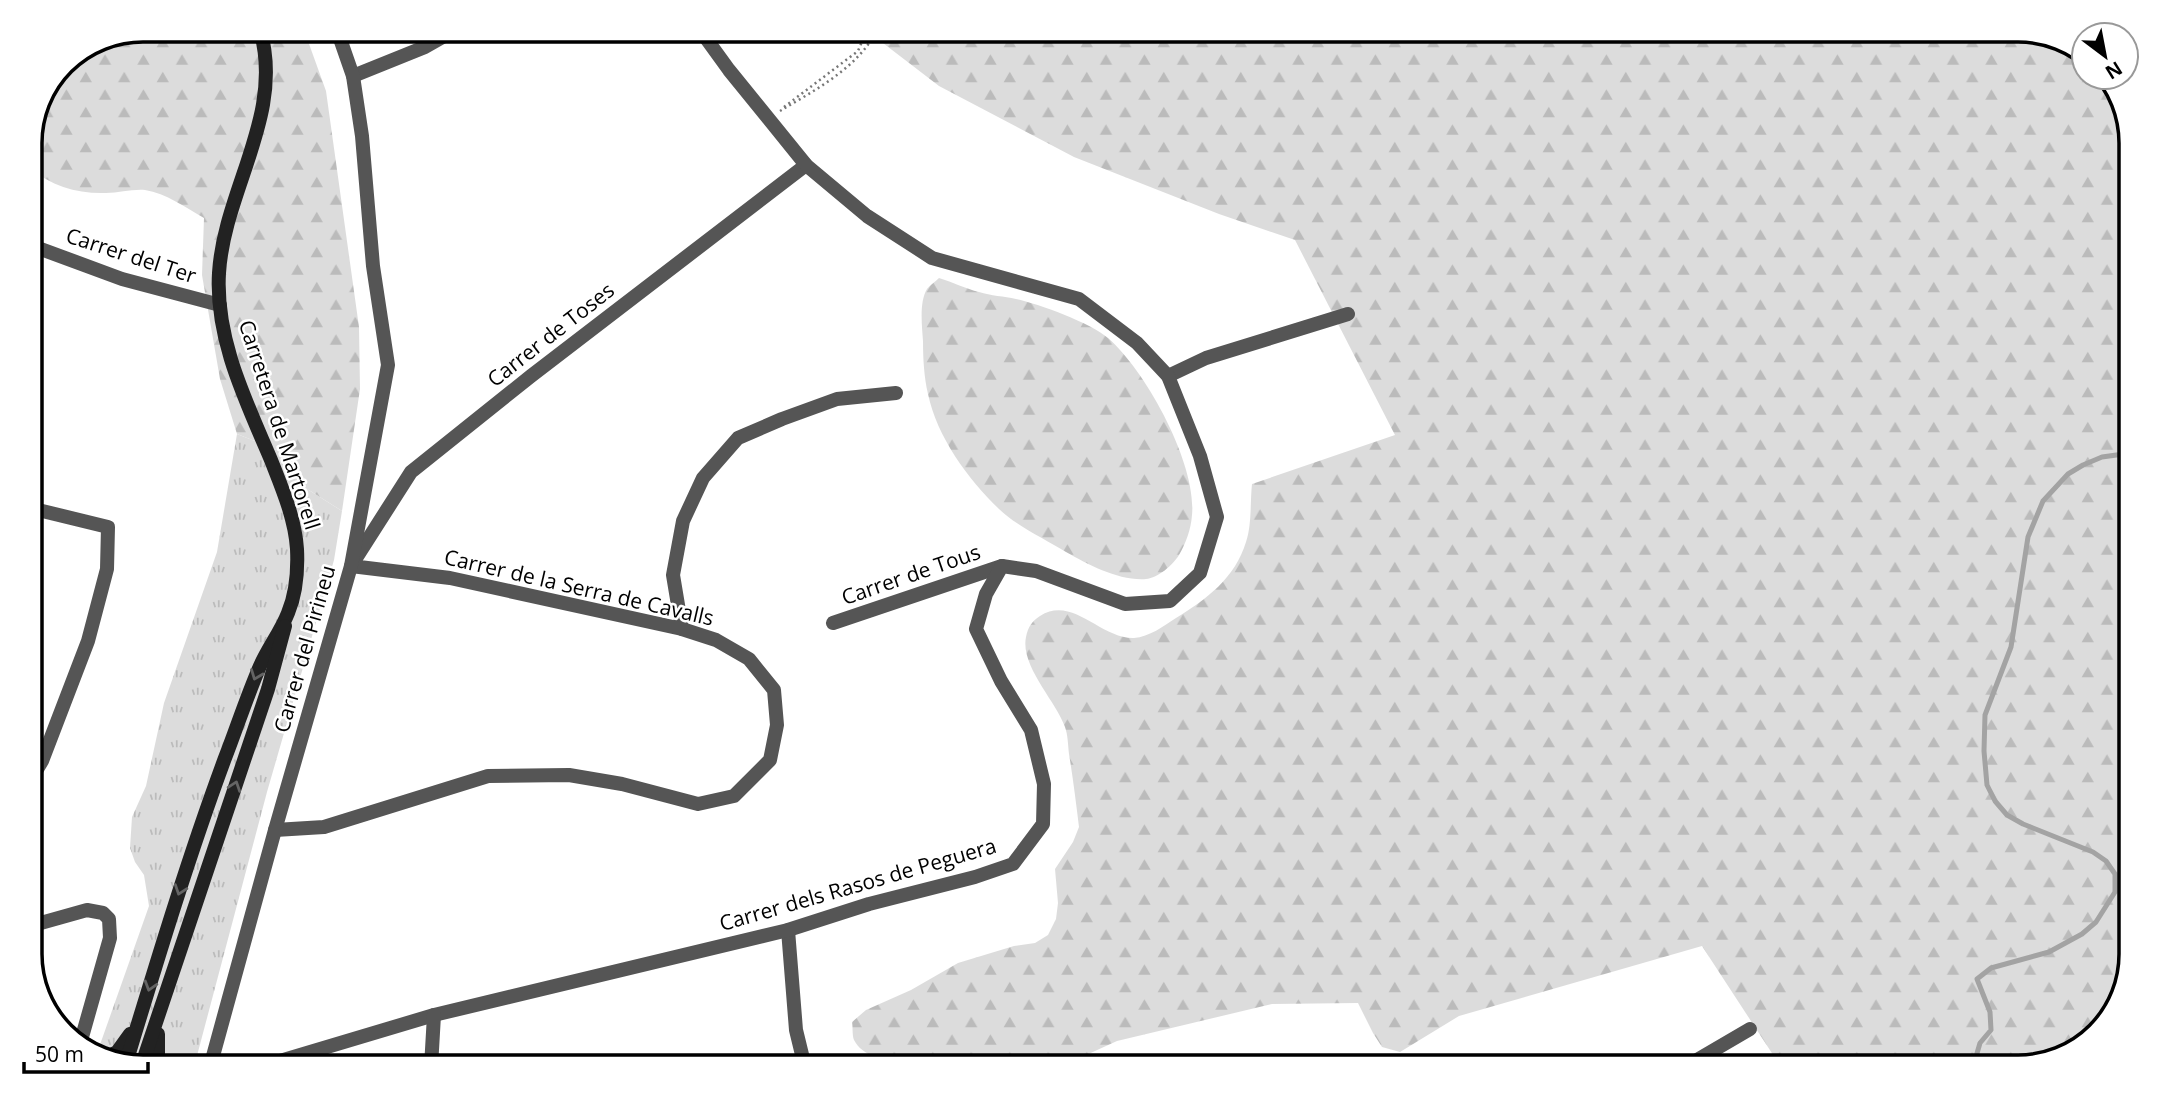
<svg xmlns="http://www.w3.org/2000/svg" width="2161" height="1097" font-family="'Open Sans',sans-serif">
<defs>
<pattern id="grass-tufts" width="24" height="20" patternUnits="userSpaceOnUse" patternTransform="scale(1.75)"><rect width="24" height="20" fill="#dcdcdc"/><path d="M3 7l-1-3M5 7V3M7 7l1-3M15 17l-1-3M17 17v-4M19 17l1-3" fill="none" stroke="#bbb"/></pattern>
<pattern id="forest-firs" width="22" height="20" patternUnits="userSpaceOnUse" patternTransform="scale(1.75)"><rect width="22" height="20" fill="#dcdcdc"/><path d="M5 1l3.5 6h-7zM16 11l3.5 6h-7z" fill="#bbb"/></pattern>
</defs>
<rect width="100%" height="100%" fill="#fff"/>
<polygon fill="url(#grass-tufts)" points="237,434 282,452 304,487 342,511 334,560 267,792 194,1067 143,1067 96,1056 149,906 144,875 135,862 130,848 132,817 146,786 164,703 217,552"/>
<g fill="url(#forest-firs)">
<path d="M143,30h161l22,61 33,236 1,62 -18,122 -38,-24 -22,-35 -45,-18 -17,-55 -18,-104 2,-57c-18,-10 -38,-25 -59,-28 -13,-1 -26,3 -39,3 -28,1 -55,-7 -76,-25v-32l33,-73z"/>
<path d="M866,30h1152l50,11 16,15v21h24l4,4 19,55v818l-11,50 -40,44 -62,19h-237l-79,-121 -243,70 -59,36 -18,-5 -9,-14 -15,-30 -86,1 -155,37 -33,15 -45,11 -139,-3c-15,-3 -38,-8 -46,-24 -2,-5 -1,-13 -2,-18l14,-12 45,-20 47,-27 56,-17 21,-3 13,-8 8,-16 2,-16 -3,-34 18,-27 6,-15c-3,-24 -6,-49 -10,-73 -1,-8 -1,-19 -4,-27 -9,-26 -45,-61 -39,-90 2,-10 6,-16 14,-21 33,-21 60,23 94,22 15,-1 30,-12 42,-20 31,-19 59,-40 70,-76 6,-18 4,-40 6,-58l143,-49 -100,-195 -76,-26 -145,-57 -135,-71z"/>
<path d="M939,278c14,4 27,11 40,14 12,4 25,4 37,7 23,5 75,24 92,39 38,33 89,126 84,177 -1,14 -6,28 -13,40 -6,10 -21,23 -33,24 -27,2 -57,-14 -80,-27 -21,-13 -48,-25 -67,-43 -31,-30 -62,-72 -71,-115 -4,-17 -5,-36 -5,-53 -1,-15 -4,-39 4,-52 3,-4 9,-8 12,-11z"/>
</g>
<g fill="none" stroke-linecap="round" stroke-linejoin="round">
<polyline stroke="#a3a3a3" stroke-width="5" points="1973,1067 1980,1043 1991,1030 1990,1012 1977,979 1991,968 2049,952 2082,934 2096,922 2115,892 2115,874 2106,861 2093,852 2023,824 2007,815 1995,801 1987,785 1984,751 1985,715 2011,647 2028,537 2043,501 2068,474 2083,465 2102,457 2131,453"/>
<g stroke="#777" stroke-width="2.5" stroke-dasharray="2 3.5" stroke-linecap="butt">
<polyline points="784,107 858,51 867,30"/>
<path d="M780,111c35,-21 78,-43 97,-81"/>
</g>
<g stroke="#555" stroke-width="14">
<polyline points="353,76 425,47 455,30"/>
<polyline points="30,245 122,279 220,305"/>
<polyline points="30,364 36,368 30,405"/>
<polyline points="1168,376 1206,358 1348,314"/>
<polyline points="30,508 108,527 107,569 88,641 42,761 30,781"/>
<polyline points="833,623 1002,566"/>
<polyline points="682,629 673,575 683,521 703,478 738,438 782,419 837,399 896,393"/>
<polyline points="275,830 324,827 488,776 569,775 622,784 698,804 734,796 770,760 777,725 774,690 749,659 716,640 682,629 450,578 351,566 411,472 531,376 806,165"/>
<polyline points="30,926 87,910 103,913 109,919 110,938 80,1044"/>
<polyline points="788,930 796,1030 805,1067"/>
<polyline points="210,1067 275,830 351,566 388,365 373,266 362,136 353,76 337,30"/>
<polyline points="260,1067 434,1015 788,930 869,904 975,877 1013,864 1043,824 1044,784 1031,730 1001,681 976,629 986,594 1002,566 1036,571 1125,604 1170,601 1200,573 1217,517 1200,456 1168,376 1137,343 1079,299 932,258 867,216 806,165 729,70 700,30"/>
<polyline points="431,1067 434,1015"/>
<polyline points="1685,1067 1750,1029"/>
</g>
<g stroke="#222" stroke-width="14">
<polyline points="158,1034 158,1061 160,1067"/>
<polyline points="90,1052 107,1057 117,1052 130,1034"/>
<path d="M126,1063c31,-102 62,-205 99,-305 12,-31 22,-62 35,-92 8,-18 21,-35 28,-53 8,-19 10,-43 9,-64 -2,-31 -15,-61 -26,-89 -25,-59 -56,-121 -52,-187 5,-83 66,-159 41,-243"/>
<polyline points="141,1067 268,689 285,626"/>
</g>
</g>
<defs><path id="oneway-chevron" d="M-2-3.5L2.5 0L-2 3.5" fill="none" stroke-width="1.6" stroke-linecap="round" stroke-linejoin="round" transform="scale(1.75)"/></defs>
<g stroke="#646464">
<use href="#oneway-chevron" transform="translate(256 675) rotate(111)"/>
<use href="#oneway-chevron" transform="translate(235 786) rotate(-71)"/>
<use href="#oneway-chevron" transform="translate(180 890) rotate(109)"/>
<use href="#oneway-chevron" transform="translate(150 986) rotate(107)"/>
</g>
<g text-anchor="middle" stroke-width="5" stroke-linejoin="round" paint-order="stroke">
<g font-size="21" fill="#000" stroke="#fff">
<text transform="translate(131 256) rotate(18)" y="7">Carrer del Ter</text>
<text transform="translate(551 335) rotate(-38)" y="7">Carrer de Toses</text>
<text transform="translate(279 425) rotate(72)" y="7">Carretera de Martorell</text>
<text transform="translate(911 575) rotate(-19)" y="7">Carrer de Tous</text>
<text transform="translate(579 588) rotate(13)" y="7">Carrer de la Serra de Cavalls</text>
<text transform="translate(305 649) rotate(-74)" y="7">Carrer del Pirineu</text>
<text transform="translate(858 885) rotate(-16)" y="7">Carrer dels Rasos de Peguera</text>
</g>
</g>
<path d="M0 0H2161V1097H0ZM143 42H2018A101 101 0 0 1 2119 143V954A101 101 0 0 1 2018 1055H143A101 101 0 0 1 42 954V143A101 101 0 0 1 143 42Z" fill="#fff" fill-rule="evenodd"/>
<path fill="none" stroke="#000" stroke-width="3.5" d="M143 42H2018A101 101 0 0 1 2119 143V954A101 101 0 0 1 2018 1055H143A101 101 0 0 1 42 954V143A101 101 0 0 1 143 42Z"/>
<g transform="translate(2105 56) rotate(148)"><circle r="33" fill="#ffffff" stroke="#999999" stroke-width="2"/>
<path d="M0-5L12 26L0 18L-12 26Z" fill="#000000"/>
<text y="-10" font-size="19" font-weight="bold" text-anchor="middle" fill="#000000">N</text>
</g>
<path d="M24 1062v10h124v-10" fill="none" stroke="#000000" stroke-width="3.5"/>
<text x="35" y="1062" font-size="21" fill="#000000" stroke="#ffffff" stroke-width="5" paint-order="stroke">50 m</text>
</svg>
